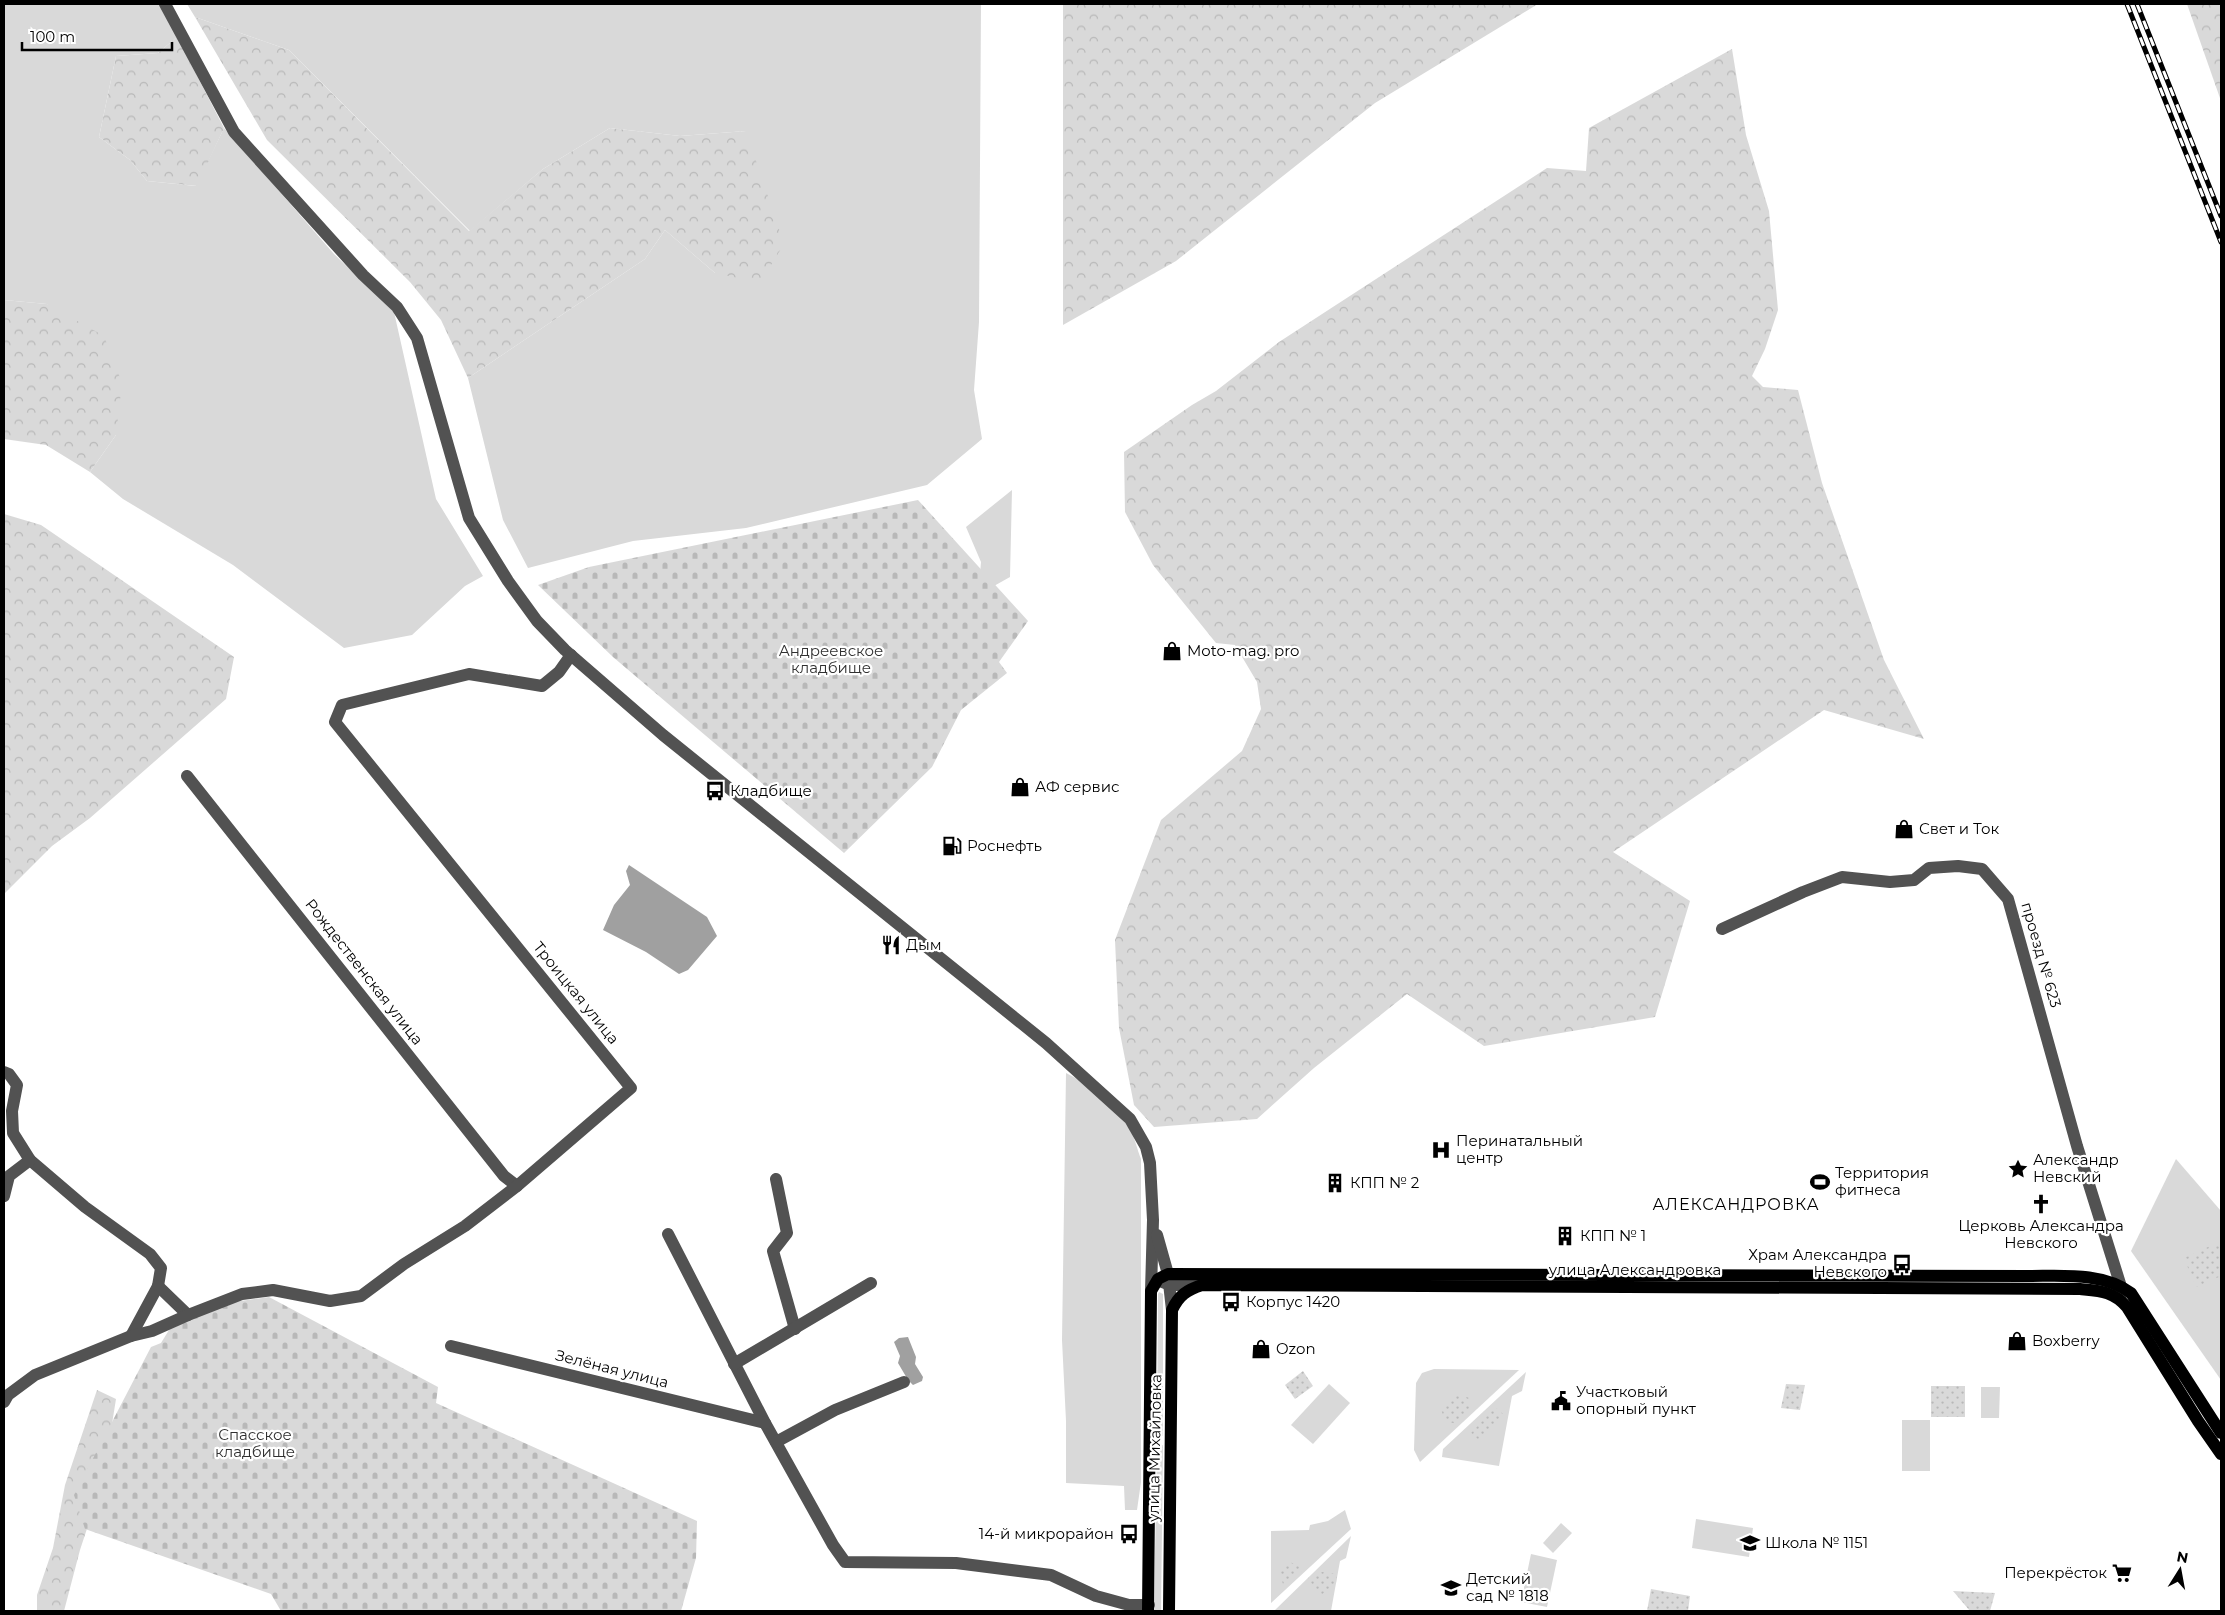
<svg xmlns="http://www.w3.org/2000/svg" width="2225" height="1615" font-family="Montserrat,sans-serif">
<defs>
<pattern id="forest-crowns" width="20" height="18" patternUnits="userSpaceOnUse" patternTransform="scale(1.25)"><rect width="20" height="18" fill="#d9d9d9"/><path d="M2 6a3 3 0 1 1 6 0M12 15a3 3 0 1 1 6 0" fill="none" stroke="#b8b8b8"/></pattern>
<pattern id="cemetery-stones" width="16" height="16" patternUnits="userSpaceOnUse" patternTransform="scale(1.25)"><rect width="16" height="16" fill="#d9d9d9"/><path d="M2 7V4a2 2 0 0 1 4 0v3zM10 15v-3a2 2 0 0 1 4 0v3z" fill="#b8b8b8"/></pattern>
<pattern id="park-dots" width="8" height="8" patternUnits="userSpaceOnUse" patternTransform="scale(1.25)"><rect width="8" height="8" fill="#d9d9d9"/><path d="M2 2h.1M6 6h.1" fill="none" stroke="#b8b8b8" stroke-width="1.8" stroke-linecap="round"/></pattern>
</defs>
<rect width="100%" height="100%" fill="#fff"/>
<g fill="#d9d9d9">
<polygon points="4,4 160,4 177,37 158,53 116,56 99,137 130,160 147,181 196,186 224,128 334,254 394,312 436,499 483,576 465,586 412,635 344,648 233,565 123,499 90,472 116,435 47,304 4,300"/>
<polygon points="187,4 981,4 979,322 974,390 982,439 927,485 746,528 633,541 528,568 503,520 468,378 645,259 665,230 715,273 746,131 680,136 610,128 543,169 470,231 289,50 195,17"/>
<polygon points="1012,490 1010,577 985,591 980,574 981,562 966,527"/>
<path d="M1066,1073c20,9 53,37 64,57 5,8 7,19 11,29v323l-4,28h-12l-1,-24 -58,-3v-62l-4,-81z"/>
<polygon points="2176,1159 2221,1211 2221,1380 2131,1251"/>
<polygon points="1159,1292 1163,1294 1163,1436 1157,1435 1158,1294"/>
<polygon points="1434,1369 1519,1370 1420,1462 1414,1450 1416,1383 1422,1373"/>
<polygon points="1526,1372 1522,1391 1512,1396 1499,1466 1442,1457 1443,1449"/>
<polygon points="1329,1384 1350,1403 1313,1444 1291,1425"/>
<polygon points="1981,1387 2000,1387 1999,1418 1981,1418"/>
<rect x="1902" y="1420" width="28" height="51"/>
<polygon points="1157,1445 1163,1445 1161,1611 1154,1611"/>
<polygon points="1345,1510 1351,1529 1271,1603 1271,1531 1309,1530 1310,1525 1328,1521"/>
<polygon points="1696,1519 1753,1528 1749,1557 1692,1548"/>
<polygon points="1561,1523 1572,1533 1553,1553 1543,1543"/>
<polygon points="1351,1536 1346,1558 1340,1561 1331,1611 1274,1611"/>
<polygon points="1531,1554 1557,1560 1547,1607 1521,1602"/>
</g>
<g fill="url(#forest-crowns)">
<polygon points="1063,4 1538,4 1375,103 1176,261 1063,325"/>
<polygon points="2187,4 2221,4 2221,101"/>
<polygon points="195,17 289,50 469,231 543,169 610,128 680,136 746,131 784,244 760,283 715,273 665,230 645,259 468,378 441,320 410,282 267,140"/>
<polygon points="177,37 224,128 197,186 147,181 130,160 99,137 116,56 158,53"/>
<polygon points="1732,49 1746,135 1769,211 1778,310 1765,349 1752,376 1763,387 1798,390 1822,483 1884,660 1924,739 1824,710 1613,852 1690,901 1655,1017 1484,1046 1407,994 1314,1068 1257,1119 1154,1127 1134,1105 1119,1028 1115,940 1161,820 1242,751 1261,709 1257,682 1235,645 1216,643 1153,565 1125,512 1124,452 1192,405 1216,391 1279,342 1547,168 1586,171 1589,128"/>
<polygon points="4,300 47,304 104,336 122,383 116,435 90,472 46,445 4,439"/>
<polygon points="4,514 41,525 234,657 226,699 90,818 52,846 4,894"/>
<polygon points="97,1390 116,1399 103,1480 80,1550 64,1611 37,1611 37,1595 53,1548 65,1485"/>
</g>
<g fill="url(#cemetery-stones)">
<polygon points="918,500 1028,621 999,662 1007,673 961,710 932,767 844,853 613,657 538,585 589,567"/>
<polygon points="269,1297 438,1387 436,1403 697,1521 696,1558 681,1611 281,1611 271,1594 85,1529 74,1495 151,1347 161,1343 169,1330 220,1304"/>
</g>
<g fill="url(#park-dots)">
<polygon points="2219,1242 2221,1248 2221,1276 2196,1287 2184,1258"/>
<polygon points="1303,1371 1313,1386 1295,1399 1285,1385"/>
<polygon points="1786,1384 1805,1385 1800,1410 1781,1408"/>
<rect x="1931" y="1386" width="34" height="31"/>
<polygon points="1457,1393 1469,1398 1472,1410 1457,1424 1445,1421 1441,1409"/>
<polygon points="1495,1407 1503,1414 1479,1440 1471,1433"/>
<polygon points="1290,1562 1304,1569 1284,1587 1279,1572"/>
<polygon points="1322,1572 1337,1574 1336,1583 1320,1596 1308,1578"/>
<polygon points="1651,1589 1690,1596 1688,1611 1647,1611"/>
<polygon points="1953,1591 1995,1593 1990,1611 1970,1611"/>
</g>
<g fill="#a0a0a0">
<polygon points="629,865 707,917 717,936 688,970 679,974 646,952 603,930 614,905 630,885 626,871"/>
<polygon points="908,1337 916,1357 915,1364 923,1377 922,1381 913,1385 908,1380 898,1363 900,1356 894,1342 899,1338"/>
</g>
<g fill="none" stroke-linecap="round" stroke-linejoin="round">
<g stroke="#525252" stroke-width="12">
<polyline points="165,4 234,132 363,275 397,307 417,338 469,518 508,581 537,621 565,650 663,735 1046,1043 1130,1119 1146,1147 1150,1163 1153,1220 1151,1291"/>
<polyline points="187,776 504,1176 517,1186"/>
<polyline points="1722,929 1803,892 1842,877 1890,882 1914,880 1929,868 1958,866 1982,869 2008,899 2077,1146 2123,1293"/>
<polyline points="4,1072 9,1074 17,1085 12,1111 13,1133 30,1160 85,1207 150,1254 161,1268 158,1286 131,1336"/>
<polyline points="776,1179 787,1233 773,1251 795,1329"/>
<polyline points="4,1196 9,1176 30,1160"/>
<polyline points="668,1234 765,1423 833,1545 845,1562 956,1563 1051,1575 1096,1596 1129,1605 1149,1605"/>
<polyline points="1157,1235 1168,1274 1172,1310"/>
<polyline points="1162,1282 1170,1285 1202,1285"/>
<polyline points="158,1286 188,1315"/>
<polyline points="451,1346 765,1423"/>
<polyline points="734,1364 871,1283"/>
<polyline points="4,1402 8,1395 35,1375 131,1336 152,1331 188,1315 242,1294 273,1290 330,1301 361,1296 404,1264 465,1226 517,1186 631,1088 335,722 342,705 469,674 542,686 559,672 571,655"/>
<polyline points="776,1442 835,1410 904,1382"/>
</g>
<g stroke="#000" stroke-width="12">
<path d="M1148,1611l3,-320 7,-12 10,-5 861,2c33,0 74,-4 102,17l90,140"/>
<path d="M1169,1611l3,-301c7,-15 15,-20 30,-25l878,4c20,2 33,2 47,18l71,114 23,33"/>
</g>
<defs>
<g id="rail">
<polyline points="2127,4 2221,242"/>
<polyline points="2137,4 2221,216"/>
</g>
</defs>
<use href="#rail" stroke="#000" stroke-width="5"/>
<use href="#rail" stroke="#fff" stroke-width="3" stroke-dasharray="9" stroke-linecap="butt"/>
</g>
<defs>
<symbol id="shop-bare" viewBox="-9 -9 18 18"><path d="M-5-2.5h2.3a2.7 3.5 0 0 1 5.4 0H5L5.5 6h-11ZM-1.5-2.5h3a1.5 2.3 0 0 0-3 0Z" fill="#000" stroke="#fff" stroke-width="2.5" paint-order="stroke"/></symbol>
<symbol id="bus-bare" viewBox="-9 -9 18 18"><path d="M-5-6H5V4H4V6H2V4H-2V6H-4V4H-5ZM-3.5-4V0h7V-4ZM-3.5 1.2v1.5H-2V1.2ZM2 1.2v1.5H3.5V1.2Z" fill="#000" stroke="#fff" stroke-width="2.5" paint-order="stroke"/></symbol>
<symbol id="fuel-bare" viewBox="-9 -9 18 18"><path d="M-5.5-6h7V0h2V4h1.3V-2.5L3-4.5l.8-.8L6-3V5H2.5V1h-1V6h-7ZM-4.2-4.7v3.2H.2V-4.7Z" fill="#000" stroke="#fff" stroke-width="2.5" paint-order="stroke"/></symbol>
<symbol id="restaurant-bare" viewBox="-9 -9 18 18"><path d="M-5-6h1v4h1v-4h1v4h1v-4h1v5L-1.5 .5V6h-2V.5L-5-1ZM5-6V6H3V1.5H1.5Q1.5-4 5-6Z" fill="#000" stroke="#fff" stroke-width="2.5" paint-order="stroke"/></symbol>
<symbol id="hospital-bare" viewBox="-9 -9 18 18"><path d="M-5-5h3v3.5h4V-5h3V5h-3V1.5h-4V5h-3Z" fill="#000" stroke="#fff" stroke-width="2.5" paint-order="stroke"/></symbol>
<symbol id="sight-bare" viewBox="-9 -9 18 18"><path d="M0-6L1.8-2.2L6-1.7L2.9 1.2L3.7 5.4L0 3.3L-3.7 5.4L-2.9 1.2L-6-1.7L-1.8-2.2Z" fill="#000" stroke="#fff" stroke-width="2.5" paint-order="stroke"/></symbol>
<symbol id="stadium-bare" viewBox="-9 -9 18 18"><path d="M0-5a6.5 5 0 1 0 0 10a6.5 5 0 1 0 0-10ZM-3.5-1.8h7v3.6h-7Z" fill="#000" stroke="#fff" stroke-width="2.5" paint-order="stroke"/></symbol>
<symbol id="building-bare" viewBox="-9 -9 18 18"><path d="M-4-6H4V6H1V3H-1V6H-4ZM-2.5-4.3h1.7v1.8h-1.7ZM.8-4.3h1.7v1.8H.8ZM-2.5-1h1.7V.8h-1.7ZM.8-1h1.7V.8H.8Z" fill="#000" stroke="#fff" stroke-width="2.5" paint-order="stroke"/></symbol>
<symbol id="church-bare" viewBox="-9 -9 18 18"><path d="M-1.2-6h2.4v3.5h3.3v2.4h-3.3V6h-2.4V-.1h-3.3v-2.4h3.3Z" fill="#000" stroke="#fff" stroke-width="2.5" paint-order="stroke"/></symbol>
<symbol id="civic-bare" viewBox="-9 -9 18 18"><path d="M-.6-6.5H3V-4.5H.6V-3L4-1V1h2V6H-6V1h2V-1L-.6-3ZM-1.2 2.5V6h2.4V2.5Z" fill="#000" stroke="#fff" stroke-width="2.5" paint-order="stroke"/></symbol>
<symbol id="school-bare" viewBox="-9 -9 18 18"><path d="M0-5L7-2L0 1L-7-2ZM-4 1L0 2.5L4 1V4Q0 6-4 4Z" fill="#000" stroke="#fff" stroke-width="2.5" paint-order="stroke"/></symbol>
<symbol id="supermarket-bare" viewBox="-9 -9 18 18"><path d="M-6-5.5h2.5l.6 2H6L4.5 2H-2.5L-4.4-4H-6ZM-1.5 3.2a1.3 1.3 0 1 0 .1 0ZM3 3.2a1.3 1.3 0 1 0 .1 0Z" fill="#000" stroke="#fff" stroke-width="2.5" paint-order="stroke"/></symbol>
</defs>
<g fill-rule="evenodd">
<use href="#shop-bare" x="1158" y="637" width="28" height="28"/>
<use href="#shop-bare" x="1006" y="773" width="28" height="28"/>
<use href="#bus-bare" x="701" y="777" width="28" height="28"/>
<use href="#shop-bare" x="1890" y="815" width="28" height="28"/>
<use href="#fuel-bare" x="938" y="832" width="28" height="28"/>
<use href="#restaurant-bare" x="877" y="931" width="28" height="28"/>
<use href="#hospital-bare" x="1427" y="1136" width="28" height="28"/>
<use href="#sight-bare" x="2004" y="1155" width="28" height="28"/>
<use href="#stadium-bare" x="1806" y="1168" width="28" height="28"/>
<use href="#building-bare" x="1321" y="1169" width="28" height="28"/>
<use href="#church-bare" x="2027" y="1190" width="28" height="28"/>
<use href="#building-bare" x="1551" y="1222" width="28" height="28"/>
<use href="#bus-bare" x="1888" y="1250" width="28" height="28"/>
<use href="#bus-bare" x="1217" y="1288" width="28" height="28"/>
<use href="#shop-bare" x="2003" y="1327" width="28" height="28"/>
<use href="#shop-bare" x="1247" y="1335" width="28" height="28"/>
<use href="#civic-bare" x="1547" y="1387" width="28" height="28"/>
<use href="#bus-bare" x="1115" y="1520" width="28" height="28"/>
<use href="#school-bare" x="1736" y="1529" width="28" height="28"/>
<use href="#supermarket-bare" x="2108" y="1559" width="28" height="28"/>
<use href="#school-bare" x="1437" y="1574" width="28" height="28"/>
</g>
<g text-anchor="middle" stroke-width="4.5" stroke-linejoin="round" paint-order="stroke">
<g font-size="15" fill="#303030" stroke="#fff">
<text x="831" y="656">Андреевское<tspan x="831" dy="17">кладбище</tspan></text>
<text x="255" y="1440">Спасское<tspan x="255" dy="17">кладбище</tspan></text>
</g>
<g font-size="15" fill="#000" stroke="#fff" text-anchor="start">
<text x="1187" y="656">Moto-mag. pro</text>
<text x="1035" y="792">АФ сервис</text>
<text x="730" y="796">Кладбище</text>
<text x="1919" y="834">Свет и Ток</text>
<text x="967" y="851">Роснефть</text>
<text x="906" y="950">Дым</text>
<text x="1456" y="1146">Перинатальный<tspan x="1456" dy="17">центр</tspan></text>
<text x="2033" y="1165">Александр<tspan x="2033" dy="17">Невский</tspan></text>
<text x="1835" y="1178">Территория<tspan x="1835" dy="17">фитнеса</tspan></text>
<text x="1350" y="1188">КПП № 2</text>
<text x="2041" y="1231" text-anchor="middle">Церковь Александра<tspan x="2041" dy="17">Невского</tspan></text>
<text x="1580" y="1241">КПП № 1</text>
<text x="1887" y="1260" text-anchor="end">Храм Александра<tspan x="1887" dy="17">Невского</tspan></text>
<text x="1246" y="1307">Корпус 1420</text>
<text x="2032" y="1346">Boxberry</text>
<text x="1276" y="1354">Ozon</text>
<text x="1576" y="1397">Участковый<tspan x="1576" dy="17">опорный пункт</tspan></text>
<text x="1114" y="1539" text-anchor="end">14-й микрорайон</text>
<text x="1765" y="1548">Школа № 1151</text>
<text x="2107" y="1578" text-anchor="end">Перекрёсток</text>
<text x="1466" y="1584">Детский<tspan x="1466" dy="17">сад № 1818</tspan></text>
</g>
<g font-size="15" fill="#000" stroke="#fff">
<text transform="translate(2041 955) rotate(74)" y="5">проезд № 623</text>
<text transform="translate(364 972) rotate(52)" y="5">Рождественская улица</text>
<text transform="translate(576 993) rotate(51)" y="5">Троицкая улица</text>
<text x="1635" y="1275">улица Александровка</text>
<text transform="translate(612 1369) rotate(14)" y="5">Зелёная улица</text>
<text transform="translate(1155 1448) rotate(-89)" y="5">улица Михайловка</text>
</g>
<g font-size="16" letter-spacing="1" fill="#000" stroke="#fff">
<text x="1736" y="1210">АЛЕКСАНДРОВКА</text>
</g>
</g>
<rect width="2225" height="1615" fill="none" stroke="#000000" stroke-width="10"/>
<g transform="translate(2180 1570) rotate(11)" stroke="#ffffff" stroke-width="4" paint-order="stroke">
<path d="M0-4L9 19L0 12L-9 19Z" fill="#000000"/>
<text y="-8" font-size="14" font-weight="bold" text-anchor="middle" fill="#000000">N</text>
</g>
<path d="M22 42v8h150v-8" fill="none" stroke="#000000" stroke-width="2.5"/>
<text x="30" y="42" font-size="15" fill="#000000" stroke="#ffffff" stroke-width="4" paint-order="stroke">100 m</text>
</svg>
